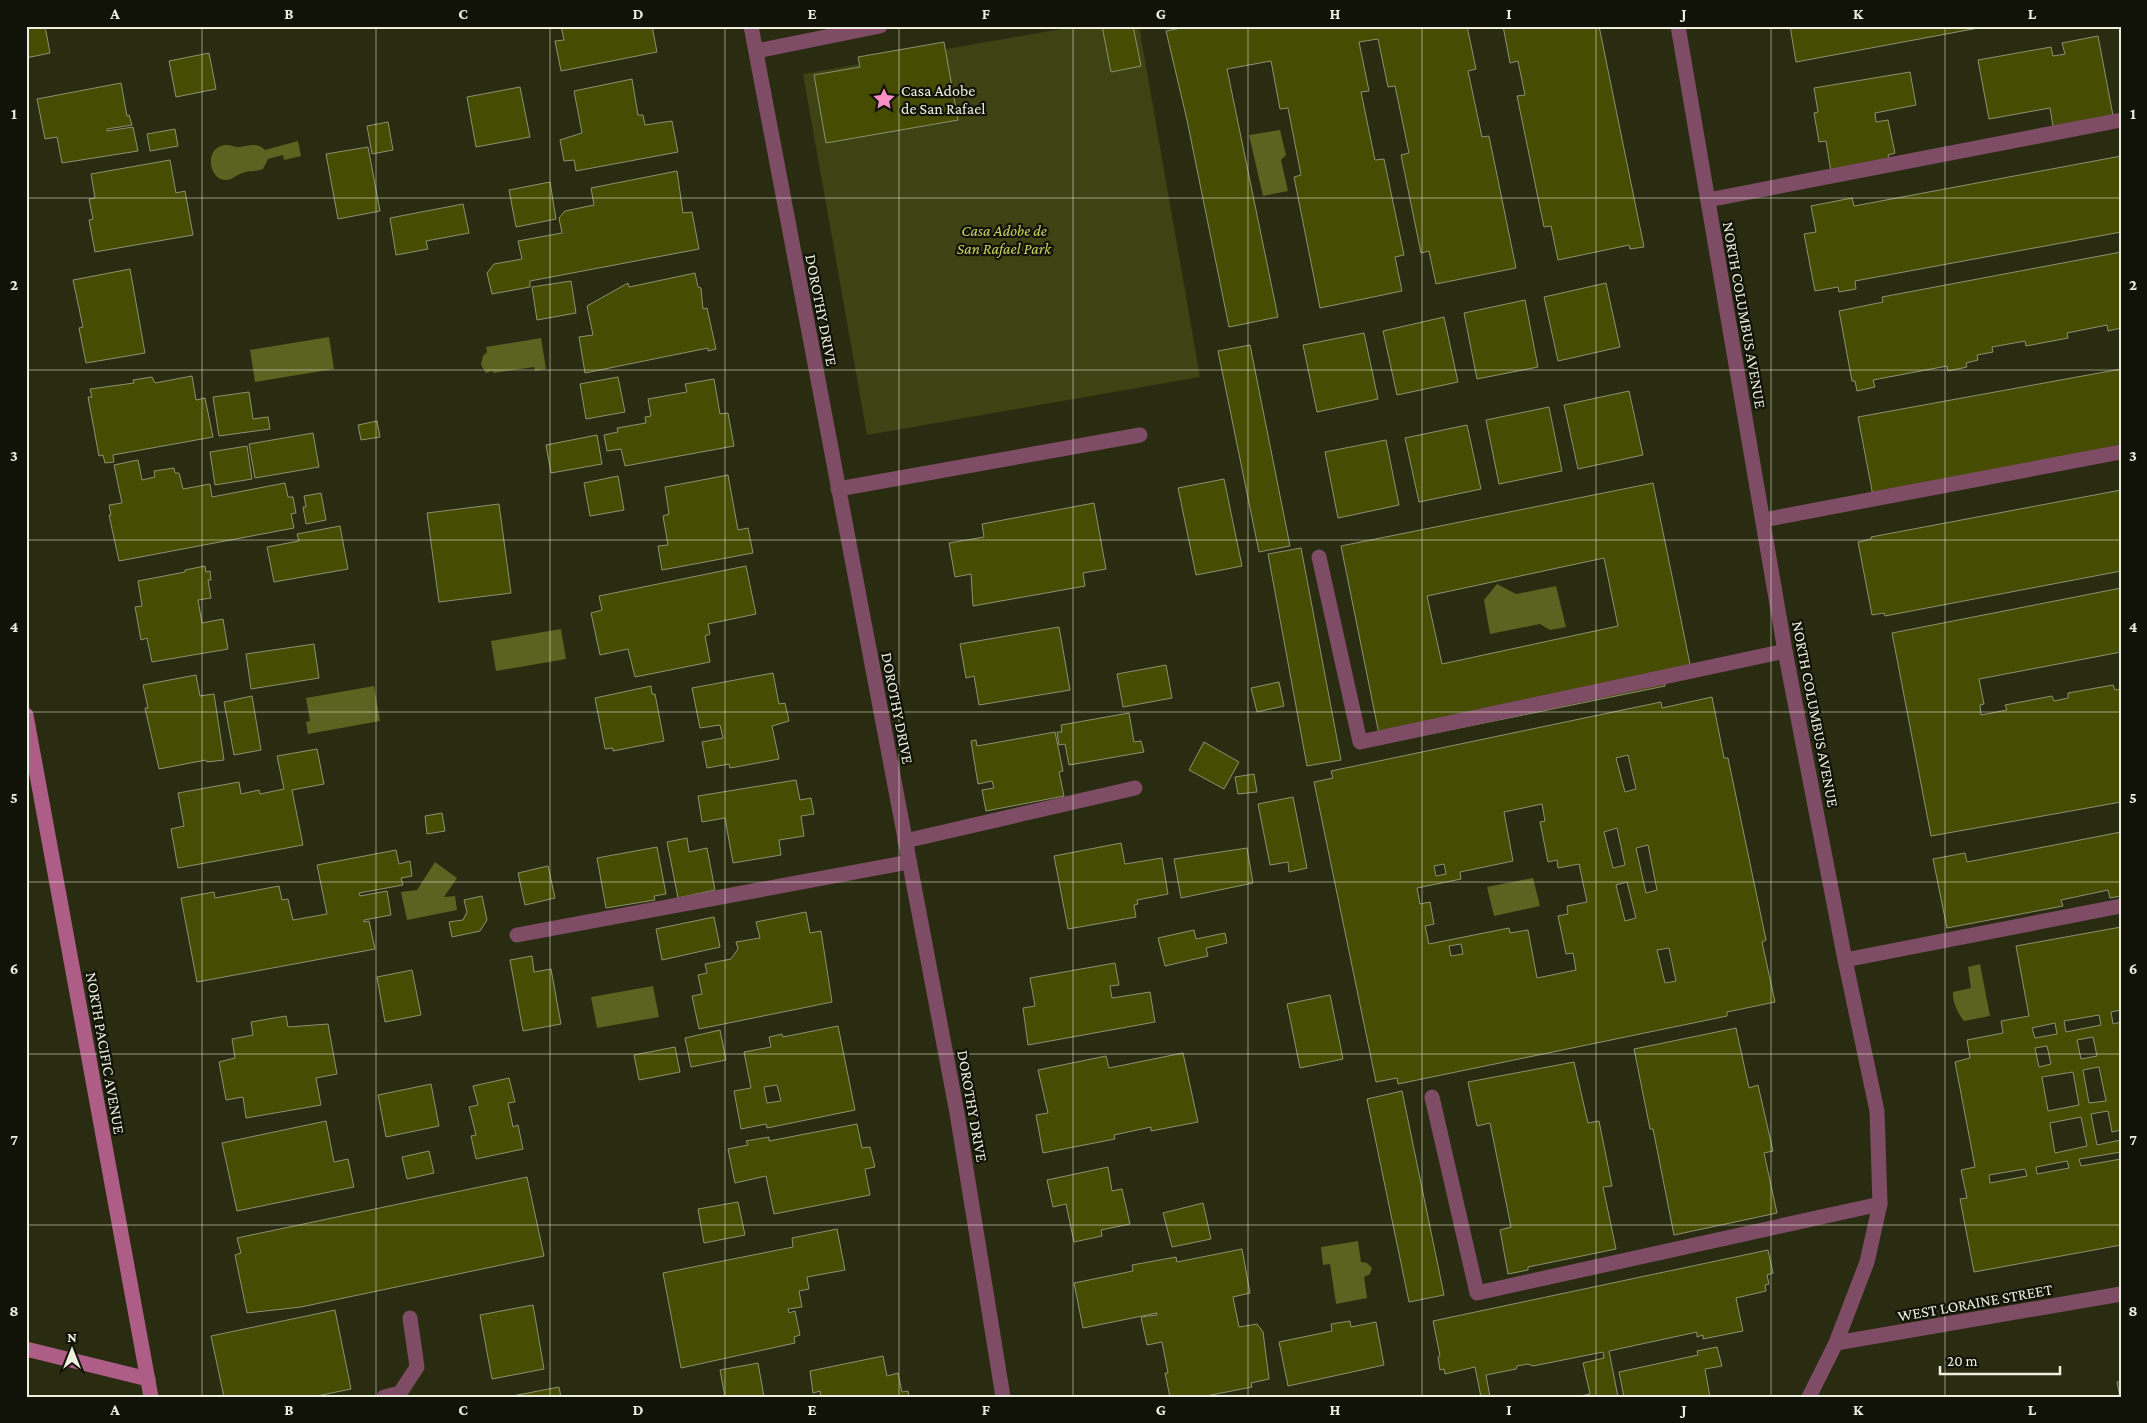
<svg xmlns="http://www.w3.org/2000/svg" width="2147" height="1423" font-family="'Crimson Pro',serif">
<rect width="100%" height="100%" fill="#292c10"/>
<polygon fill="#3e4313" points="1079,26 1139,26 1200,377 867,435 803,74"/>
<g fill="#5c6220">
<polygon points="1280,130 1286,155 1281,160 1288,191 1263,196 1249,135"/>
<path d="M298,141l3,15 -17,4 -1,-5 -15,4 -5,10c-7,3 -16,1 -23,5 -5,2 -8,6 -14,6 -17,0 -21,-29 -5,-34 7,-3 13,2 19,1 11,-1 16,-5 25,3z"/>
<polygon points="329,337 334,369 255,382 250,350"/>
<polygon points="541,338 546,369 535,371 534,367 493,373 493,371 486,373 481,365 483,356 487,352 486,347"/>
<polygon points="1497,584 1516,594 1556,586 1566,627 1550,630 1540,624 1490,634 1484,600"/>
<polygon points="561,629 566,659 496,671 491,641"/>
<polygon points="374,686 380,721 308,734 306,722 310,721 306,698"/>
<polygon points="435,862 457,878 444,897 455,896 457,910 407,920 401,892 417,890"/>
<polygon points="1533,878 1540,906 1494,916 1487,887"/>
<path d="M1980,964l10,52 -26,5c-6,-7 -12,-20 -11,-29l18,-4 -3,-21z"/>
<polygon points="653,986 659,1017 597,1028 591,997"/>
<polygon points="1358,1241 1361,1262 1367,1263 1372,1268 1370,1274 1364,1277 1367,1298 1336,1304 1330,1264 1323,1265 1321,1247"/>
</g>
<g fill="#474c03" stroke="#8c9171" fill-rule="evenodd">
<polygon points="26,26 45,26 50,53 26,58"/>
<polygon points="561,26 652,26 657,52 561,71 555,41 564,40"/>
<polygon points="1102,26 1133,26 1141,66 1111,72"/>
<polygon points="1191,26 1467,26 1476,69 1468,71 1482,137 1489,136 1516,268 1436,284 1429,251 1421,253 1401,155 1409,153 1395,86 1388,87 1378,39 1359,42 1369,91 1361,92 1375,160 1384,159 1404,255 1395,257 1402,291 1320,308 1294,177 1301,175 1288,108 1280,109 1271,61 1227,69 1278,317 1229,327 1187,120 1166,31"/>
<polygon points="1503,26 1599,26 1644,247 1630,249 1629,245 1558,260 1551,226 1544,227 1517,96 1525,95 1518,61 1510,63"/>
<polygon points="1790,26 1989,26 1796,62"/>
<polygon points="2098,36 2114,121 2054,132 2050,108 1989,119 1978,60 2051,47 2053,56 2065,54 2062,43"/>
<polygon points="944,42 958,120 826,143 814,75 860,67 858,57"/>
<polygon points="209,53 216,89 176,97 169,61"/>
<polygon points="1910,72 1916,105 1875,113 1876,122 1888,120 1895,153 1888,155 1890,162 1831,172 1826,141 1819,142 1814,113 1818,112 1814,88"/>
<polygon points="632,79 638,115 643,115 645,125 672,121 678,152 576,171 574,160 564,161 560,140 582,133 574,91"/>
<polygon points="121,83 127,116 129,115 132,125 107,129 107,131 133,127 138,151 62,163 57,137 45,139 37,99"/>
<polygon points="520,87 530,137 476,147 467,97"/>
<polygon points="388,122 393,150 372,154 367,126"/>
<polygon points="175,129 178,146 150,151 147,134"/>
<polygon points="368,147 380,211 338,219 326,154"/>
<polygon points="2121,156 2121,232 1855,281 1856,289 1839,292 1838,287 1815,291 1804,234 1816,232 1811,206 1852,198 1854,206"/>
<polygon points="170,160 176,193 185,191 193,235 95,252 89,220 93,219 89,199 95,198 91,174"/>
<polygon points="677,171 683,213 692,212 699,249 530,281 530,287 492,294 487,273 494,264 522,259 518,241 562,233 559,218 565,211 594,205 591,188"/>
<polygon points="550,182 556,219 516,227 509,190"/>
<polygon points="463,204 469,233 426,241 428,249 396,255 390,218"/>
<polygon points="2121,252 2121,328 2108,331 2107,325 2067,333 2068,338 2026,346 2025,341 1992,347 1993,352 1977,355 1978,360 1966,363 1967,367 1948,371 1947,366 1873,380 1875,387 1857,391 1855,381 1852,381 1839,311 1883,302 1882,297"/>
<polygon points="130,269 145,353 86,363 79,328 83,327 73,280"/>
<polygon points="695,273 698,287 701,288 703,309 707,308 716,349 708,351 708,348 585,373 579,337 593,335 587,306 628,283 629,287"/>
<polygon points="571,281 576,313 537,320 532,287"/>
<polygon points="1606,283 1620,347 1558,361 1544,297"/>
<polygon points="1525,300 1538,367 1477,379 1464,313"/>
<polygon points="1444,317 1458,382 1397,395 1383,331"/>
<polygon points="1364,333 1378,399 1317,412 1303,345"/>
<polygon points="1250,345 1290,546 1259,552 1218,351"/>
<polygon points="2121,369 2121,449 1873,496 1858,417"/>
<polygon points="192,376 196,400 205,398 213,437 113,455 114,462 105,463 103,455 99,456 88,397 92,397 90,389 134,383 133,380 152,377 155,383"/>
<polygon points="618,377 625,412 586,419 580,384"/>
<polygon points="714,379 720,414 728,413 734,446 625,466 621,449 607,451 604,435 618,432 617,428 646,423 645,417 651,416 648,399 687,392 685,384"/>
<polygon points="1629,391 1643,455 1578,469 1564,405"/>
<polygon points="249,392 253,419 268,417 270,429 219,436 213,397"/>
<polygon points="1549,407 1562,471 1499,484 1486,420"/>
<polygon points="377,421 380,437 361,440 358,425"/>
<polygon points="1467,425 1481,489 1419,502 1405,438"/>
<polygon points="313,433 319,467 255,478 249,444"/>
<polygon points="597,435 602,464 551,473 546,445"/>
<polygon points="1386,440 1399,505 1338,518 1325,452"/>
<polygon points="247,446 252,479 215,485 210,452"/>
<polygon points="138,460 142,480 155,477 154,471 174,468 175,473 179,473 183,489 210,484 212,497 285,483 288,497 293,497 296,513 291,514 294,528 119,561 109,515 111,515 109,505 122,503 114,465"/>
<polygon points="728,475 738,530 748,528 753,553 662,570 658,546 668,545 663,516 669,514 665,487"/>
<polygon points="618,476 624,510 590,516 584,483"/>
<polygon points="1224,479 1242,566 1196,575 1178,488"/>
<path d="M1653,483l39,191 -28,6 1,6 -284,58 -40,-198zM1604,558l14,68 -176,38 -15,-68z"/>
<polygon points="2121,490 2121,571 1885,616 1884,613 1872,615 1858,542 1871,539 1871,537"/>
<polygon points="321,493 326,520 306,524 303,507 306,507 304,496"/>
<polygon points="1094,503 1106,569 1083,573 1085,586 973,606 971,574 955,577 949,543 984,537 982,524"/>
<polygon points="499,504 511,593 439,602 427,513"/>
<polygon points="340,526 348,569 274,582 267,547 299,541 297,534"/>
<polygon points="1301,548 1341,760 1307,766 1268,554"/>
<polygon points="205,566 206,572 210,571 211,580 208,580 211,598 198,600 202,623 223,619 228,649 152,662 147,638 141,640 135,607 142,606 138,581 185,572 185,570"/>
<polygon points="746,566 756,614 708,624 710,634 705,636 710,662 635,677 628,649 600,655 591,613 602,610 599,596"/>
<polygon points="2121,588 2121,652 1979,679 1984,704 1980,705 1981,715 2007,710 2005,705 2052,696 2054,701 2068,698 2068,693 2113,685 2115,690 2121,689 2121,802 1931,836 1892,633"/>
<polygon points="1059,627 1070,690 979,705 974,676 966,678 960,644"/>
<polygon points="314,644 319,678 251,689 246,654"/>
<polygon points="1166,665 1172,698 1123,707 1117,674"/>
<polygon points="773,673 779,704 785,703 789,721 772,726 779,759 730,768 729,764 707,768 702,742 723,738 720,725 700,728 692,688"/>
<polygon points="196,675 200,696 214,694 224,760 207,762 206,760 159,769 145,708 148,708 143,685"/>
<polygon points="1279,682 1284,706 1257,712 1251,688"/>
<polygon points="651,686 652,694 655,694 664,741 613,751 613,748 605,749 595,698"/>
<polygon points="252,696 261,750 234,755 224,702"/>
<path d="M1712,697l12,61h4l38,182 -4,2 13,60 -48,10v4l-329,68 -1,-6 -21,4 -62,-300 19,-4 -2,-7 330,-69 1,6zM1628,755l8,34 -11,3 -9,-34zM1542,804l3,17 -5,1 8,40 9,-2 1,8 21,-4 8,38 -20,4 1,8 -10,2 8,38 7,-1 3,17 -39,8 -9,-48 -18,3 -1,-5 -80,16 -4,-18 9,-2 -4,-22 -10,2 -3,-16 44,-9 -1,-7 53,-11 -9,-49zM1617,828l8,37 -12,3 -9,-36zM1648,845l9,45 -11,3 -10,-45zM1444,864l2,10 -10,2 -2,-10zM1627,882l9,36 -11,3 -9,-36zM1461,944l2,10 -12,2 -2,-10zM1669,948l7,33 -11,2 -8,-33z"/>
<polygon points="1129,713 1134,742 1141,741 1144,752 1069,765 1065,744 1059,745 1057,732 1062,732 1061,725"/>
<polygon points="1055,732 1063,771 1059,772 1064,796 986,811 982,790 994,788 992,781 978,784 971,741 976,740 977,746"/>
<polygon points="1204,742 1239,762 1224,789 1189,770"/>
<polygon points="317,749 324,784 292,790 303,845 178,868 171,829 184,826 178,793 239,782 241,794 259,790 260,794 284,789 277,756"/>
<polygon points="1254,774 1257,792 1238,794 1235,777"/>
<polygon points="796,780 800,800 811,798 814,814 801,816 804,836 779,840 781,855 733,863 725,818 702,822 698,796"/>
<polygon points="1293,797 1307,868 1289,872 1288,862 1270,865 1258,804"/>
<polygon points="442,813 445,831 427,834 425,816"/>
<polygon points="2121,832 2121,896 2110,898 2108,890 2061,900 2063,906 1947,928 1933,859 1965,853 1967,862"/>
<polygon points="687,838 689,852 707,848 715,890 678,898 667,842"/>
<polygon points="1121,843 1125,864 1162,858 1168,894 1137,900 1138,904 1134,905 1136,917 1068,929 1054,856"/>
<polygon points="657,847 666,894 654,896 655,900 606,908 597,858"/>
<polygon points="1247,848 1253,883 1181,898 1174,859"/>
<polygon points="396,850 399,864 410,861 412,876 401,878 403,885 359,893 360,896 387,891 391,915 364,920 364,922 369,921 375,949 197,982 181,898 214,892 215,898 279,886 282,900 288,899 293,920 327,914 317,865"/>
<polygon points="548,866 555,898 525,905 518,873"/>
<polygon points="482,896 487,920 480,931 452,937 449,922 463,920 467,912 464,900"/>
<polygon points="806,912 810,933 821,931 832,1002 699,1029 692,996 702,994 698,975 707,973 705,964 731,959 738,949 736,942 760,938 756,922"/>
<polygon points="714,917 720,947 662,960 656,929"/>
<path d="M2121,927v83l-10,2 2,12 8,-2v108l-9,2 -4,-21 -17,3 6,31 24,-5v12l-42,7 2,7 40,-7v86l-147,27 -14,-73 7,-1 -6,-28 14,-3 -20,-105 15,-4 -3,-18 36,-7 -2,-12 28,-5 -13,-70zM2099,1015l2,10 -35,7 -2,-11zM2055,1023l2,11 -22,4 -3,-10zM2093,1037l4,19 -16,3 -4,-19zM2047,1046l4,18 -12,3 -4,-19zM2099,1067l7,34 -17,2 -6,-33zM2073,1072l6,33 -31,6 -6,-34zM2081,1117l6,29 -32,7 -5,-30zM2067,1161l2,7 -32,6 -1,-7zM2025,1169l2,7 -37,7 -1,-8z"/>
<polygon points="1194,930 1196,939 1225,933 1227,943 1206,948 1208,956 1165,966 1158,938"/>
<polygon points="532,956 534,972 551,969 561,1024 523,1031 510,960"/>
<polygon points="1115,963 1119,985 1110,986 1112,998 1150,992 1155,1022 1028,1045 1023,1008 1035,1006 1030,978"/>
<polygon points="412,970 421,1015 385,1022 377,977"/>
<polygon points="1330,995 1343,1059 1300,1068 1287,1004"/>
<polygon points="286,1016 288,1027 328,1024 337,1074 316,1078 321,1105 246,1118 243,1097 226,1100 219,1062 235,1058 232,1039 253,1035 251,1022"/>
<path d="M838,1026l17,84 -88,18 -1,-4 -25,5 -7,-38 17,-3 -7,-36 27,-5 -2,-10 13,-3 1,3zM777,1085l4,16 -14,2 -3,-16z"/>
<polygon points="1736,1028 1749,1088 1758,1085 1773,1151 1764,1153 1777,1213 1674,1235 1653,1129 1650,1129 1634,1049"/>
<polygon points="720,1030 726,1060 691,1067 685,1038"/>
<polygon points="675,1047 680,1072 639,1080 634,1055"/>
<polygon points="1183,1053 1198,1122 1151,1131 1151,1127 1114,1135 1115,1139 1043,1153 1036,1115 1048,1113 1038,1070 1106,1056 1109,1068"/>
<polygon points="1574,1062 1588,1123 1599,1121 1612,1186 1603,1187 1616,1249 1528,1267 1528,1270 1508,1274 1500,1230 1511,1227 1490,1123 1477,1126 1468,1082"/>
<polygon points="509,1078 515,1102 508,1103 513,1127 518,1125 523,1149 476,1159 471,1136 476,1135 469,1107 478,1105 473,1086"/>
<polygon points="431,1084 439,1126 386,1137 378,1095"/>
<polygon points="1402,1091 1444,1295 1409,1302 1367,1099"/>
<polygon points="326,1121 334,1162 348,1159 354,1187 237,1211 222,1143"/>
<polygon points="857,1124 862,1148 870,1147 875,1167 865,1169 870,1195 774,1214 766,1176 735,1183 728,1149 748,1145 746,1141 769,1137 769,1141"/>
<polygon points="429,1151 434,1173 407,1179 402,1157"/>
<polygon points="1108,1167 1112,1191 1122,1189 1130,1224 1101,1230 1102,1236 1074,1242 1066,1204 1053,1207 1047,1180"/>
<polygon points="527,1177 544,1256 301,1307 247,1313 235,1255 241,1253 237,1238"/>
<polygon points="738,1202 745,1235 704,1243 698,1209"/>
<polygon points="1203,1203 1211,1239 1172,1247 1163,1213"/>
<polygon points="837,1229 845,1270 807,1277 809,1289 799,1291 802,1307 788,1309 789,1313 795,1311 800,1335 794,1337 795,1343 681,1368 663,1273 793,1247 792,1238"/>
<polygon points="1242,1249 1250,1293 1233,1297 1239,1327 1257,1324 1263,1332 1269,1379 1251,1383 1252,1387 1201,1397 1170,1397 1165,1373 1168,1373 1162,1342 1147,1345 1141,1317 1157,1315 1157,1313 1083,1328 1074,1283 1133,1271 1132,1265 1176,1257 1177,1262"/>
<polygon points="1768,1250 1773,1273 1767,1275 1769,1284 1765,1285 1766,1291 1736,1298 1743,1331 1703,1339 1703,1335 1697,1337 1697,1332 1609,1351 1618,1397 1576,1397 1590,1394 1583,1363 1604,1358 1603,1352 1533,1366 1528,1364 1517,1366 1516,1369 1486,1375 1490,1397 1481,1397 1475,1367 1445,1374 1444,1369 1440,1370 1438,1357 1440,1356 1433,1321"/>
<polygon points="533,1305 544,1369 492,1379 480,1315"/>
<polygon points="335,1310 351,1389 312,1397 224,1397 211,1336"/>
<polygon points="1350,1321 1351,1327 1376,1322 1384,1365 1288,1386 1279,1342 1332,1331 1331,1324"/>
<polygon points="1717,1347 1722,1366 1705,1369 1710,1397 1624,1397 1619,1372 1698,1355 1697,1351"/>
<polygon points="883,1356 887,1376 898,1373 902,1392 908,1391 909,1397 821,1397 820,1391 813,1393 810,1371"/>
<polygon points="758,1363 764,1397 725,1397 720,1370"/>
<polygon points="2121,1381 2121,1397 2120,1397 2117,1382"/>
<polygon points="559,1387 561,1397 507,1397"/>
</g>
<g fill="none" stroke-linecap="round" stroke-linejoin="round">
<g stroke="#7f4c65" stroke-width="15">
<polyline points="756,51 880,26"/>
<polyline points="1708,200 2121,120"/>
<polyline points="838,489 1140,435"/>
<polyline points="1763,520 2121,452"/>
<polyline points="1319,557 1360,742 1785,651"/>
<polyline points="905,841 1135,788"/>
<polyline points="517,935 909,862"/>
<polyline points="1845,960 2121,906"/>
<polyline points="1432,1097 1477,1293 1880,1204"/>
<polyline points="384,1397 400,1393 417,1367 410,1318"/>
</g>
<g stroke="#7f4c65" stroke-width="15">
<polyline points="751,26 957,1113 1003,1397"/>
<polyline points="1678,26 1785,651 1845,960 1877,1111 1880,1204 1867,1262 1836,1343 1809,1397"/>
<polyline points="1836,1343 2121,1294"/>
</g>
<g stroke="#ae5d86" stroke-width="15">
<polyline points="26,715 151,1397"/>
<polyline points="26,1349 148,1379"/>
</g>
</g>
<path fill="none" stroke="#ecefde" stroke-width="1" stroke-opacity="0.55" d="M202,26v1371M376,26v1371M550,26v1371M725,26v1371M899,26v1371M1073,26v1371M1248,26v1371M1422,26v1371M1596,26v1371M1771,26v1371M1945,26v1371M26,198h2095M26,370h2095M26,540h2095M26,712h2095M26,882h2095M26,1054h2095M26,1225h2095"/>
<defs>
<symbol id="sight-bare" viewBox="-9 -9 18 18"><path d="M0-6L1.8-2.2L6-1.7L2.9 1.2L3.7 5.4L0 3.3L-3.7 5.4L-2.9 1.2L-6-1.7L-1.8-2.2Z" fill="#fb8fc6" stroke="#121308" stroke-width="2.5" paint-order="stroke"/></symbol>
</defs>
<g fill-rule="evenodd">
<use href="#sight-bare" x="868" y="83" width="32" height="32"/>
</g>
<g text-anchor="middle" stroke-width="4.5" stroke-linejoin="round" paint-order="stroke">
<g font-size="16" fill="#ecefde" stroke="#121308" text-anchor="start">
<text x="901" y="96">Casa Adobe<tspan x="901" dy="18">de San Rafael</tspan></text>
</g>
<g font-size="16" font-style="italic" fill="#c7d35f" stroke="#121308">
<text x="1004" y="236">Casa Adobe de<tspan x="1004" dy="18">San Rafael Park</tspan></text>
</g>
<g font-size="16" fill="#ecefde" stroke="#121308">
<text transform="translate(822 310) rotate(79)" y="6">DOROTHY DRIVE</text>
<text transform="translate(1745 315) rotate(80)" y="6">NORTH COLUMBUS AVENUE</text>
<text transform="translate(898 708) rotate(79)" y="6">DOROTHY DRIVE</text>
<text transform="translate(1816 714) rotate(79)" y="6">NORTH COLUMBUS AVENUE</text>
<text transform="translate(106 1053) rotate(80)" y="6">NORTH PACIFIC AVENUE</text>
<text transform="translate(973 1106) rotate(80)" y="6">DOROTHY DRIVE</text>
<text transform="translate(1975 1302) rotate(-10)" y="6">WEST LORAINE STREET</text>
</g>
</g>
<rect width="2147" height="1423" fill="none" stroke="#121308" stroke-width="55"/>
<g transform="translate(72 1350)" stroke="#121308" stroke-width="4" paint-order="stroke">
<path d="M0-4L9 19L0 12L-9 19Z" fill="#ecefde"/>
<text y="-8" font-size="14" font-weight="bold" text-anchor="middle" fill="#ecefde">N</text>
</g>
<path d="M1940 1366v8h120v-8" fill="none" stroke="#ecefde" stroke-width="2.5"/>
<text x="1947" y="1366" font-size="15" fill="#ecefde" stroke="#121308" stroke-width="4" paint-order="stroke">20 m</text>
<rect x="28" y="28" width="2092" height="1368" fill="none" stroke="#ecefde" stroke-width="2"/>
<g font-size="16" text-anchor="middle" font-weight="bold" fill="#ecefde">
<text x="115" y="19">A</text>
<text x="289" y="19">B</text>
<text x="463" y="19">C</text>
<text x="638" y="19">D</text>
<text x="812" y="19">E</text>
<text x="986" y="19">F</text>
<text x="1161" y="19">G</text>
<text x="1335" y="19">H</text>
<text x="1509" y="19">I</text>
<text x="1684" y="19">J</text>
<text x="1858" y="19">K</text>
<text x="2032" y="19">L</text>
<text x="14" y="119">1</text>
<text x="2133" y="119">1</text>
<text x="14" y="290">2</text>
<text x="2133" y="290">2</text>
<text x="14" y="461">3</text>
<text x="2133" y="461">3</text>
<text x="14" y="632">4</text>
<text x="2133" y="632">4</text>
<text x="14" y="803">5</text>
<text x="2133" y="803">5</text>
<text x="14" y="974">6</text>
<text x="2133" y="974">6</text>
<text x="14" y="1145">7</text>
<text x="2133" y="1145">7</text>
<text x="14" y="1316">8</text>
<text x="2133" y="1316">8</text>
<text x="115" y="1415">A</text>
<text x="289" y="1415">B</text>
<text x="463" y="1415">C</text>
<text x="638" y="1415">D</text>
<text x="812" y="1415">E</text>
<text x="986" y="1415">F</text>
<text x="1161" y="1415">G</text>
<text x="1335" y="1415">H</text>
<text x="1509" y="1415">I</text>
<text x="1684" y="1415">J</text>
<text x="1858" y="1415">K</text>
<text x="2032" y="1415">L</text>
</g>
</svg>
